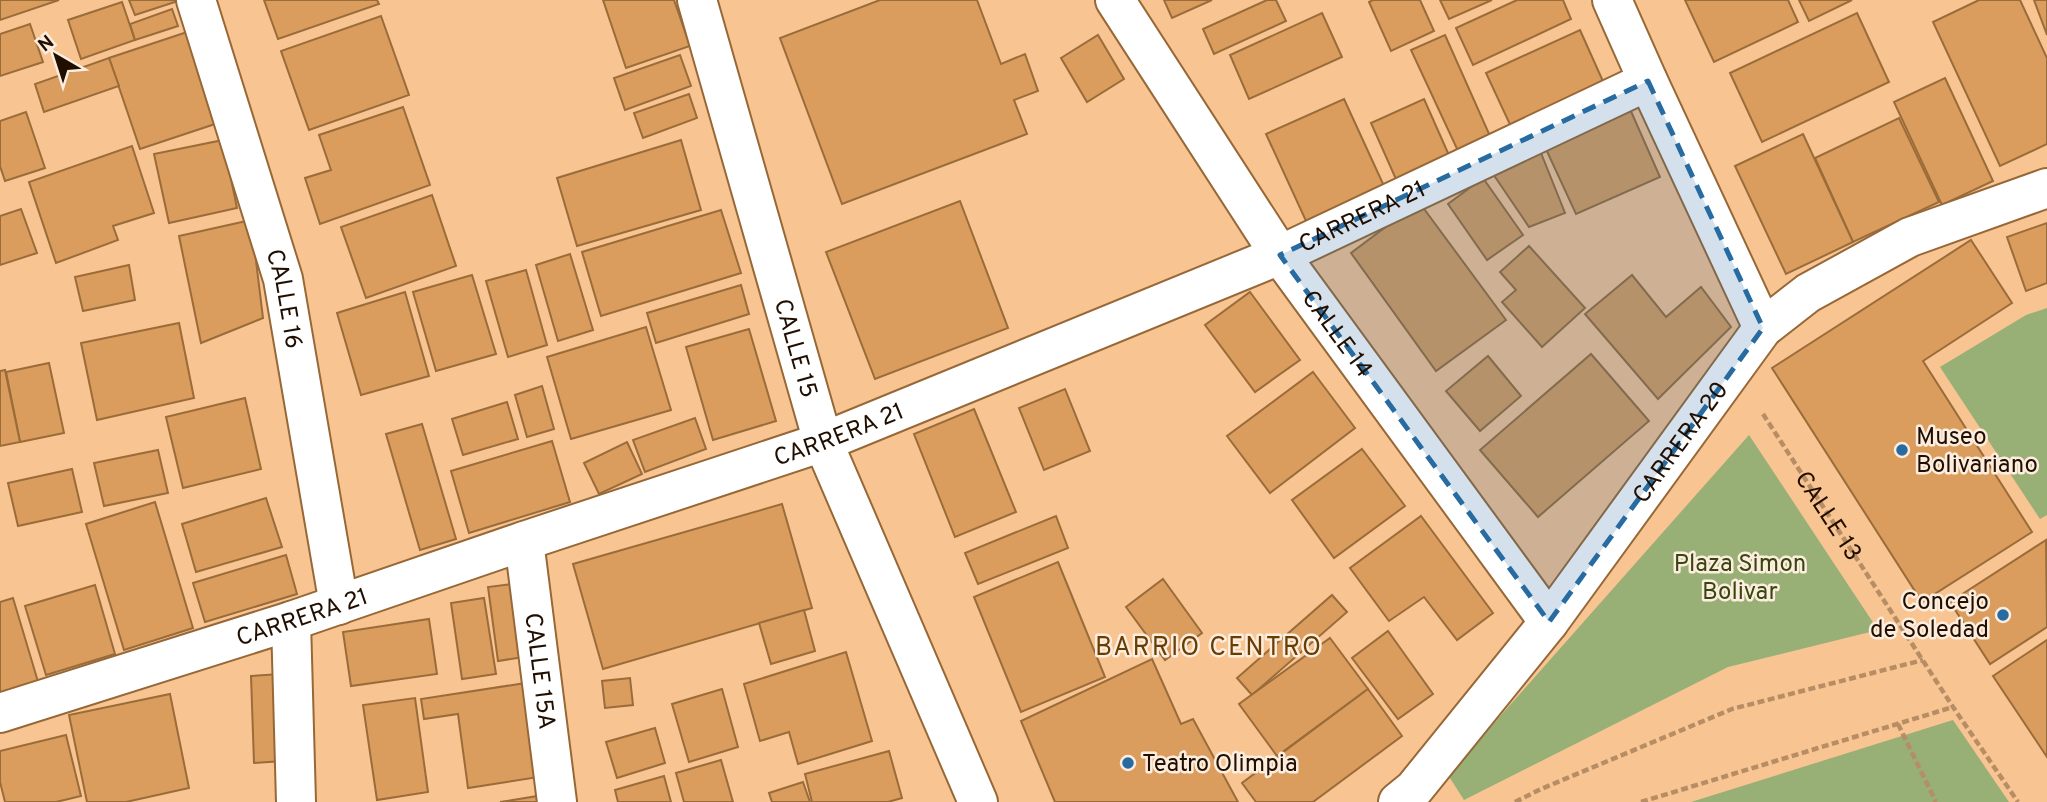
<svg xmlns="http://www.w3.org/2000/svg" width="2047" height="802" font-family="Overpass,sans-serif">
<rect width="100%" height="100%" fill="#f8c491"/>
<g fill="#98af75">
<polygon points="2047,308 2047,515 2040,519 1940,367 2026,315"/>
<polygon points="1749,435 1878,630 1728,667 1464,800 1448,775"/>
<polygon points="1953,720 2009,802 1691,802"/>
</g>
<g fill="#da9d5e" stroke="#9a6c3a" stroke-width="2">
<polygon points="0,0 59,0 0,20"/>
<polygon points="129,0 181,0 135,15"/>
<polygon points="264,0 377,0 379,4 278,39"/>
<polygon points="603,0 674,0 690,46 626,68"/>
<polygon points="880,0 977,0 1001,64 1025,54 1038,91 1014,100 1027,134 842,204 780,38"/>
<polygon points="1164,0 1212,0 1172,18"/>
<polygon points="1267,0 1276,0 1286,21 1214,54 1203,29"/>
<polygon points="1373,0 1420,0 1434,31 1391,51 1369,2"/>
<polygon points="1440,0 1492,0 1449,19"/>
<polygon points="1517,0 1563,0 1571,19 1473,65 1456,28"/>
<polygon points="1685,0 1788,0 1798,22 1714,62"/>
<polygon points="1799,0 1852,0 1809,21"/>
<polygon points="1979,0 2020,0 2047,58 2047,144 2000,166 1933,22"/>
<polygon points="2034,0 2047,0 2047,35"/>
<polygon points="122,2 135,40 81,59 68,20"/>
<polygon points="172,9 178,26 135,40 130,24"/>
<polygon points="1322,13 1342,57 1249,99 1230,55"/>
<polygon points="1857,13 1889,82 1762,142 1730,73"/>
<polygon points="381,16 409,95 309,130 281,51"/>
<polygon points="30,24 43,62 0,76 0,34"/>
<polygon points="1580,30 1606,88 1513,131 1486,73"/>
<polygon points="190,31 221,122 140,149 109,58"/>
<polygon points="1098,35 1124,79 1087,102 1061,58"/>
<polygon points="1445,35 1490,136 1458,151 1411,50"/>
<polygon points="680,55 691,86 625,110 614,78"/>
<polygon points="109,58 119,86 44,112 35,84"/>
<polygon points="1945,78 1993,181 1942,205 1894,102"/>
<polygon points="689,94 697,118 643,138 634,113"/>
<polygon points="1344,99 1384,186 1306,221 1266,134"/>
<polygon points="1424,99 1452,162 1399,186 1371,123"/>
<polygon points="403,107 430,185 320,224 305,178 331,170 319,135"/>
<polygon points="1630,109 1660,177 1576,214 1545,147"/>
<polygon points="26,112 45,168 5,181 0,166 0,121"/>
<polygon points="1899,118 1939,202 1853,242 1815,158"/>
<polygon points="1803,134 1853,242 1786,274 1735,166"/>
<polygon points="223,140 237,208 169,223 154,154"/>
<polygon points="681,140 701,210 577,246 557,178"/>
<polygon points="132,146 154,213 113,226 118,240 56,263 29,182"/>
<polygon points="1539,148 1565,213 1529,227 1489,168"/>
<polygon points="1483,178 1523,235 1487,260 1448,204"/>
<polygon points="432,195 456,266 366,298 341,227"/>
<polygon points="960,201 1008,328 875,379 826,252"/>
<polygon points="1419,202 1506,320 1436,371 1351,253"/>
<polygon points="21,209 37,253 0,265 0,216"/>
<polygon points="721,210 741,273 601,316 582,252"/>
<polygon points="251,220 263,318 201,343 179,236"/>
<polygon points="2047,223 2047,283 2026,291 2007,237"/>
<polygon points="1971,240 2012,303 1923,361 2032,532 1922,602 1772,368"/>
<polygon points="1529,246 1585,308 1542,347 1502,302 1516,290 1500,272"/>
<polygon points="570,254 593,330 558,341 536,265"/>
<polygon points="129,265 135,300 83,311 75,277"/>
<polygon points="526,270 547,345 508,357 486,281"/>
<polygon points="472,275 496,354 436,371 413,292"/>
<polygon points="1632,275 1666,317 1701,287 1731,327 1658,399 1585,314"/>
<polygon points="741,285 749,314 656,343 647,313"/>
<polygon points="405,292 429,376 361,395 337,313"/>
<polygon points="1250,292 1300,360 1255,392 1205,325"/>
<polygon points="179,323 194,398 97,420 81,343"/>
<polygon points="646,327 671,410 571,439 547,357"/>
<polygon points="749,329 776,421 713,440 686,347"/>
<polygon points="1591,354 1649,421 1538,517 1480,450"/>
<polygon points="1488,356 1521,396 1480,431 1446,391"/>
<polygon points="49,363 64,433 20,442 6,372"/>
<polygon points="5,370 20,442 0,446 0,371"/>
<polygon points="1313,372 1355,428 1270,493 1227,436"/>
<polygon points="542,386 554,429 527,437 515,395"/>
<polygon points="1065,389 1090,451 1044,470 1019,408"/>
<polygon points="245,398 261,469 183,488 166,417"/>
<polygon points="507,402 518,439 463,455 452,419"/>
<polygon points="974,409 1016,512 955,537 914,434"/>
<polygon points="695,418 706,449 645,472 633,440"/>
<polygon points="422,424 456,539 420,550 386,434"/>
<polygon points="552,441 570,502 469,533 451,471"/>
<polygon points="627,442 642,474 599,494 584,463"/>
<polygon points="1362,449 1405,506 1334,558 1292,500"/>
<polygon points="158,450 168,493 104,506 94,463"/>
<polygon points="72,469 82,512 18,526 8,483"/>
<polygon points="266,498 282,547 196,572 182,524"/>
<polygon points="155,502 193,628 124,650 86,524"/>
<polygon points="782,504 812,608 603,669 573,564"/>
<polygon points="1056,516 1068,548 978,584 965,553"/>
<polygon points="1421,516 1493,613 1457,640 1424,597 1389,621 1350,568"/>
<polygon points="2046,540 2047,627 1990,664 1950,602"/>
<polygon points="286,555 297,594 205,622 193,583"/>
<polygon points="1058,562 1105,677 1021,712 974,597"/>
<polygon points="1163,579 1202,633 1165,660 1126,607"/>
<polygon points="519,583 530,656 498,661 488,587"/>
<polygon points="95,585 115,654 46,675 25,606"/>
<polygon points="1332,595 1347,612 1252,695 1237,678"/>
<polygon points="13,598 39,685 0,698 0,602"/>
<polygon points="484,598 496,674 462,679 451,603"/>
<polygon points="804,610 815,651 771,664 759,623"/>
<polygon points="429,619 437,674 351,686 343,632"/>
<polygon points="1388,631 1433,694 1398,719 1352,658"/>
<polygon points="1330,638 1368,689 1277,756 1239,704"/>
<polygon points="2047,640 2047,757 1993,676"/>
<polygon points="846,652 872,741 798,764 789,732 760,741 744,684"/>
<polygon points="1152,659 1181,724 1193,719 1238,802 1055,802 1021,721"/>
<polygon points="280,674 283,761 254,763 251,676"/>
<polygon points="630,678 633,705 605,708 602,681"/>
<polygon points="532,682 545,776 468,788 458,714 424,719 421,699"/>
<polygon points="722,689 738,747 689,762 672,704"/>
<polygon points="1368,689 1402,736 1313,802 1256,802 1242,783"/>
<polygon points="170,694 189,788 126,802 87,802 69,715"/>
<polygon points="415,698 428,792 377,800 363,705"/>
<polygon points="655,728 665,763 617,778 606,742"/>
<polygon points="66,735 81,796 56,802 5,802 0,782 0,751"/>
<polygon points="889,751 902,798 888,802 812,802 805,774"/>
<polygon points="721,760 733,802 684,802 676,773"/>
<polygon points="664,776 671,802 618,802 615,790"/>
<polygon points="803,782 810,802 772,802 769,793"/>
<polygon points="544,795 545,802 500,802"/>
</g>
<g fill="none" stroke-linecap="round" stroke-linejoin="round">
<defs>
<g id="street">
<path id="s2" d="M196,0l87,279 56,326"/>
<path id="s3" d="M697,0l126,442 155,360"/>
<path id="s4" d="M1115,0l165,255 269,367"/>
<polyline points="1612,0 1648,81 1763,328"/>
<path id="s5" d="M524,541l33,261"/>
<polyline points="291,621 296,802"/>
<path id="s6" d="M0,713l291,-92 233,-80 299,-99 457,-187 368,-174"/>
<path id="s7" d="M1398,802l16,-13 135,-167 214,-294 45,-35 102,-56 137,-49"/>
</g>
</defs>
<use href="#street" stroke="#976837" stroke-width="42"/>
<g stroke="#b68d65" stroke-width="4.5" stroke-dasharray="7 3.5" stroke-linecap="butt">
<path id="s1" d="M1763,414l190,293 65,95"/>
<polyline points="1898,724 1936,802"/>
<polyline points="1515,802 1541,789 1732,709 1923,660"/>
<polyline points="1641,802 1953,707"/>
</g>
<use href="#street" stroke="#fff" stroke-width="38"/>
</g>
<path fill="#276ba0" fill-opacity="0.2" stroke="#276ba0" stroke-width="5" stroke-dasharray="14 9" stroke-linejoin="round" d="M1648,81l115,247 -214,294 -269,-367z"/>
<g fill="#276ba0" stroke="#fdedde" stroke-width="2.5">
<circle cx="1902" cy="450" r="7"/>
<circle cx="2003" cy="615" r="7"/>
<circle cx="1128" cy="763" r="7"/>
</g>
<g text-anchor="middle" stroke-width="5" stroke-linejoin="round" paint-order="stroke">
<g font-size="24" fill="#200e00" stroke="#fdedde">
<text dy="8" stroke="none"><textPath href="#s6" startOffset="1451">CARRERA 21</textPath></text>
<text dy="8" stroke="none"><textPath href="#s2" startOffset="312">CALLE 16</textPath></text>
<text dy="8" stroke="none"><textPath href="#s4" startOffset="401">CALLE 14</textPath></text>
<text dy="8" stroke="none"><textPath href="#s3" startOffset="362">CALLE 15</textPath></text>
<text dy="8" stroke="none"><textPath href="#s6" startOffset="884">CARRERA 21</textPath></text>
<text dy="8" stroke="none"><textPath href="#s7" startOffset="458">CARRERA 20</textPath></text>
<text dy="8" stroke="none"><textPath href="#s1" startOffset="121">CALLE 13</textPath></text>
<text dy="8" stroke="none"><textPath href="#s6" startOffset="317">CARRERA 21</textPath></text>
<text dy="8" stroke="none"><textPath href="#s5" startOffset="131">CALLE 15A</textPath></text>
</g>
<g font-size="24" fill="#200e00" stroke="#fdedde" text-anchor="start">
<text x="1916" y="444">Museo<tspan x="1916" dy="28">Bolivariano</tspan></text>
<text x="1989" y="609" text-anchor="end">Concejo<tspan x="1989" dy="28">de Soledad</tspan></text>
<text x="1142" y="771">Teatro Olimpia</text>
</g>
<g font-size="24" fill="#35470f" stroke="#fdedde">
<text x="1740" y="571">Plaza Simon<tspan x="1740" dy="28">Bolivar</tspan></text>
</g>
<g font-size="26" letter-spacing="2" fill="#683d02" stroke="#fdedde">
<text x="1209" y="655">BARRIO CENTRO</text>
</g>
</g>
<g transform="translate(56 56) rotate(321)" stroke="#fdedde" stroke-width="5" paint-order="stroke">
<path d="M0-5L12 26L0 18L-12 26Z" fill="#200e00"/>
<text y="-10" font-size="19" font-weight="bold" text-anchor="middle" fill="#200e00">N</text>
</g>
</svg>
